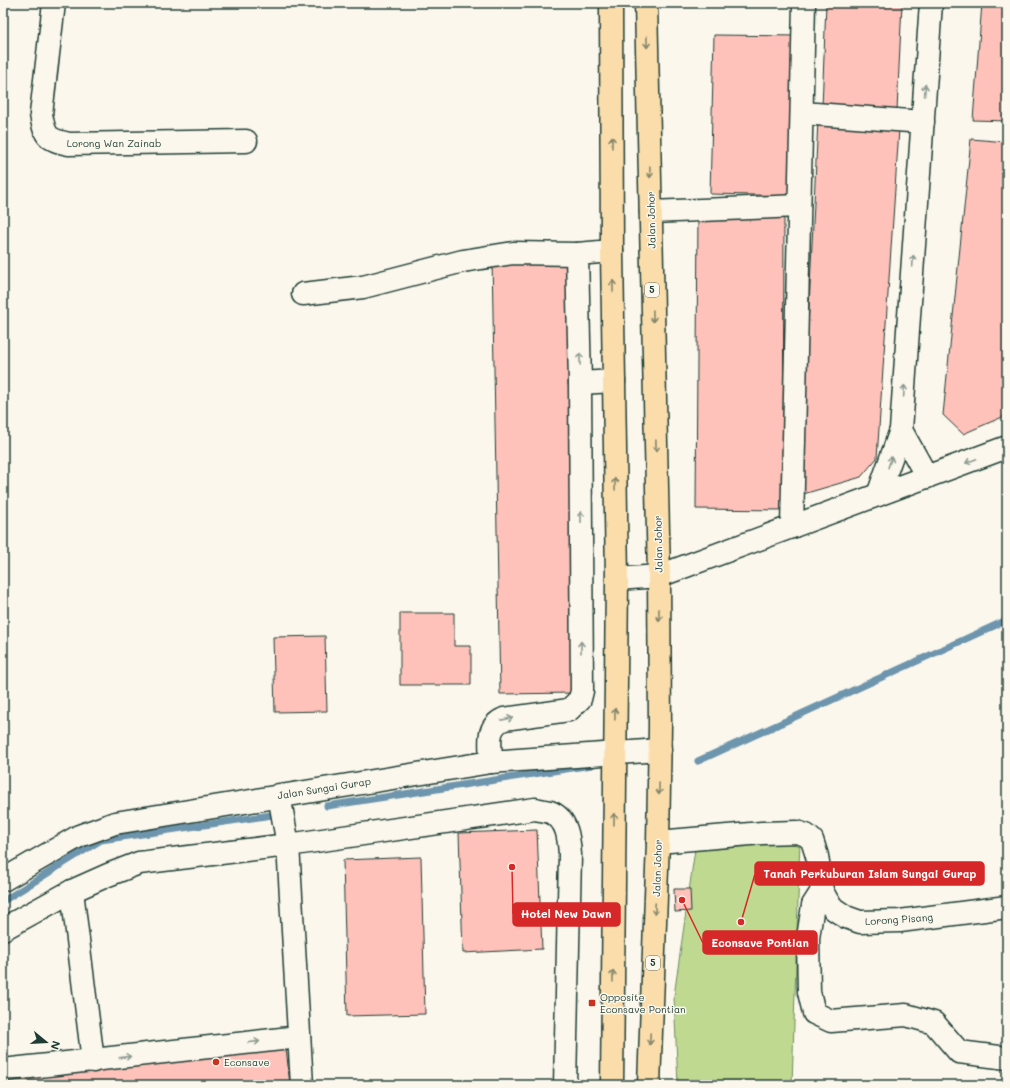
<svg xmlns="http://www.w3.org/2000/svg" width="1010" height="1088" font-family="Mali,sans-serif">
<rect width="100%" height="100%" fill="#fbf7ec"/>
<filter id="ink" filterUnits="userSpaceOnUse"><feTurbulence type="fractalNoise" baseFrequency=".025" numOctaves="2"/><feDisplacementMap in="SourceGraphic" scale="8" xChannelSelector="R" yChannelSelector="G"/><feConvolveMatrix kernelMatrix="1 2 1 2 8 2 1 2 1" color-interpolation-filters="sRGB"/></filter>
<g filter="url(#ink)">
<polygon fill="#bfd991" stroke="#6f8b62" points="800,839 792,1085 678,1085 674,996 695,849"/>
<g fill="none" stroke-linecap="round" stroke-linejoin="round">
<g stroke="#6d95ad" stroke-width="7">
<polyline points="698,761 1007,620"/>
<polyline points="327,806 592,765"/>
<polyline points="3,901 101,840 279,814"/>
</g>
</g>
<g fill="#fec2ba" stroke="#1f3d34">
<polygon points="826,3 902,3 897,110 822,108"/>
<polygon points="982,3 1007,3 1007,121 973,120"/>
<polygon points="714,35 799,36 795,196 710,194"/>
<polygon points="818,120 899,129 877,458 861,477 800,495"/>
<polygon points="971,139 1007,142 1007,415 963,434 943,415"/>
<polygon points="698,213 784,214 783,510 696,509"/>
<polygon points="568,257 575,693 500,694 492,259"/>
<polygon points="400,613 454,613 454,646 471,646 471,685 400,685"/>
<polygon points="325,636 327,711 275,712 273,637"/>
<polygon points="537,830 542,949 463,953 459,833"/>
<polygon points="421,857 425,1014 347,1016 343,860"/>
<polygon points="674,889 690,889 691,911 675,912"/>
<polygon points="286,1047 290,1085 3,1085 3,1078"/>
</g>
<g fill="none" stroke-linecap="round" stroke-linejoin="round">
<defs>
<g id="minor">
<path d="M54,3l-13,111c4,23 6,25 28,30l177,-3"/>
<polyline points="802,113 923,122"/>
<polyline points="651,212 799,206"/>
<polyline points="303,294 363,287 463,261 513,253 577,254"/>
<polyline points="580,383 614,381"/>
<polyline points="901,430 927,477"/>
<polyline points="878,495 901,430 931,3"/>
<polyline points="792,527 804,3"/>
<polyline points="617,579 659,576 1007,447"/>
<path d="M491,762c0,-17 -6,-35 13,-43l65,-9 11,-11 2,-8 -2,-308 -3,-129 35,-3"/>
<polyline points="279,795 288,845 302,1085"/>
<polyline points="658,842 762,833 797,832 806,835 812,840 817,856 822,891 828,902 834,909 846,917 860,922 900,921 1007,907"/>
<polyline points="3,880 79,836 115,823 491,762 660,750"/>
<polyline points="72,891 93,1061"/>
<polyline points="822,891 813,905 808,938 809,992 814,1013 831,1021 906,1015 934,1023 959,1052 1007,1058"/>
<path d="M3,929l69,-38 36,-16 31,-12 149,-18 247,-36c5,1 11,2 15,3 18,7 19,28 20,43l-5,230"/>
<polyline points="3,1070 299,1037"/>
</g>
<g id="highway">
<polyline points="611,3 612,251 617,579 612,1085"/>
<polyline points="646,3 659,576 660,726 658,842 649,1085"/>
</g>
</defs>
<use href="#minor" stroke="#1f3d34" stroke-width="25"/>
<use href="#highway" stroke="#1f3d34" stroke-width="25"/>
<use href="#minor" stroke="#fbf7ec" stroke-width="22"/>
<use href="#highway" stroke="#fbddab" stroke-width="22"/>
</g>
<defs><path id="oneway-shaft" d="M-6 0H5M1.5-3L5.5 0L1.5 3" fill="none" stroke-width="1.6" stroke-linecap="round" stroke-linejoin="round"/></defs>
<g stroke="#82856a">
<use href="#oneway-shaft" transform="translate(647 42) rotate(89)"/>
<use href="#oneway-shaft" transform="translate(612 142) rotate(-90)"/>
<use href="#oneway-shaft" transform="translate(650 172) rotate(89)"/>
<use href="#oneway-shaft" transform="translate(613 286) rotate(-91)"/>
<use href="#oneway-shaft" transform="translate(653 316) rotate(89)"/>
<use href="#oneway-shaft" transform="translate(656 446) rotate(89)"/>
<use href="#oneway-shaft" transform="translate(615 484) rotate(-91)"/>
<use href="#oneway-shaft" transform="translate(659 615) rotate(89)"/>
<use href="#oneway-shaft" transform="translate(615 714) rotate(-89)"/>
<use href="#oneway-shaft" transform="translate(659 789) rotate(91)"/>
<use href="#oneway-shaft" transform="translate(614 819) rotate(-89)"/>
<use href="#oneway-shaft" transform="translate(655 909) rotate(92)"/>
<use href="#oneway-shaft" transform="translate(613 976) rotate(-90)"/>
<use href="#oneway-shaft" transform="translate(650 1039) rotate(92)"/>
</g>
<g stroke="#8d9a90">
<use href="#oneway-shaft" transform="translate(925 90) rotate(-86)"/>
<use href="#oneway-shaft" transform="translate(913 261) rotate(-86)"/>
<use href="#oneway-shaft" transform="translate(580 359) rotate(-91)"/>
<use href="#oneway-shaft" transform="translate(904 391) rotate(-86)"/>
<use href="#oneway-shaft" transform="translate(971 461) rotate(159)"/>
<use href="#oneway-shaft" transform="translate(890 462) rotate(-71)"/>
<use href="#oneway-shaft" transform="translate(581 517) rotate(-90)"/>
<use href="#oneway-shaft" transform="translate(581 647) rotate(-90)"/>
<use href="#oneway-shaft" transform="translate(507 719) rotate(-11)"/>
<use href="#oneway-shaft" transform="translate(254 1042) rotate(-7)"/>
<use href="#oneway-shaft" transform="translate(125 1057) rotate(-7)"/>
</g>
</g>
<g fill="#c8321e" stroke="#fbf7ec" stroke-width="1.5">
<rect x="588" y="999" width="8" height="8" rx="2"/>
<circle cx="216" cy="1062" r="4"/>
</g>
<g text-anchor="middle" stroke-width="3" stroke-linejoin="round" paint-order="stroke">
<g fill="#fbf7ec" stroke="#61756b" stroke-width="1">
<rect x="645" y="283" width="14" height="14" rx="3"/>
<rect x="646" y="956" width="14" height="14" rx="3"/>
</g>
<g font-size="9" font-weight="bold" fill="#1f3d34">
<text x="652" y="293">5</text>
<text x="653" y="966">5</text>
</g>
<g font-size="10" fill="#1f3d34" stroke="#fbf7ec">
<text x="114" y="147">Lorong Wan Zainab</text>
<text transform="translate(651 220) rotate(-91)" y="4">Jalan Johor</text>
<text transform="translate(658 544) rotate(-91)" y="4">Jalan Johor</text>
<text transform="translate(324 788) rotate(-9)" y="4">Jalan Sungai Gurap</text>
<text transform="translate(657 868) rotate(-88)" y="4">Jalan Johor</text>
<text transform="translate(899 919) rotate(-4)" y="4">Lorong Pisang</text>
</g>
<g font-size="10" fill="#1f3d34" stroke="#fbf7ec" text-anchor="start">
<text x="600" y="1001">Opposite<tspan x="600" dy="12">Econsave Pontian</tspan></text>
<text x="224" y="1066">Econsave</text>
</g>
</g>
<path fill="none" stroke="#d62828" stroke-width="1.5" d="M741 922L755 874M512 867L513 914M682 900L703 943"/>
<g fill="#d62828" stroke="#fbf7ec" stroke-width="1.5">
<circle cx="741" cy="922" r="4"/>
<circle cx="512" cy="867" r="4"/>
<circle cx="682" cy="900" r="4"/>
</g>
<g fill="#d62828" stroke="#d62828" stroke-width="1.5">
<rect x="755" y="862" width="229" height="23" rx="4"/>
<rect x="513" y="903" width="107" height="23" rx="4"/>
<rect x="703" y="931" width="114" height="23" rx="4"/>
</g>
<g font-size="11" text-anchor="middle" font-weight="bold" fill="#fff">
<text x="870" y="878">Tanah Perkuburan Islam Sungai Gurap</text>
<text x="566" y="918">Hotel New Dawn</text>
<text x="760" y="947">Econsave Pontian</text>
</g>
<rect width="1010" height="1088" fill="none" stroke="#fbf7ec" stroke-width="16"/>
<rect x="8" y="8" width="994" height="1072" fill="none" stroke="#1f3d34" stroke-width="1.5" filter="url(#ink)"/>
<g transform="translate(46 1042) rotate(108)" stroke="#fbf7ec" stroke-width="3" paint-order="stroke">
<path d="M0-3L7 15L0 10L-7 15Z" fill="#1f3d34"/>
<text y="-6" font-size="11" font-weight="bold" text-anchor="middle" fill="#1f3d34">N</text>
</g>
</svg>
